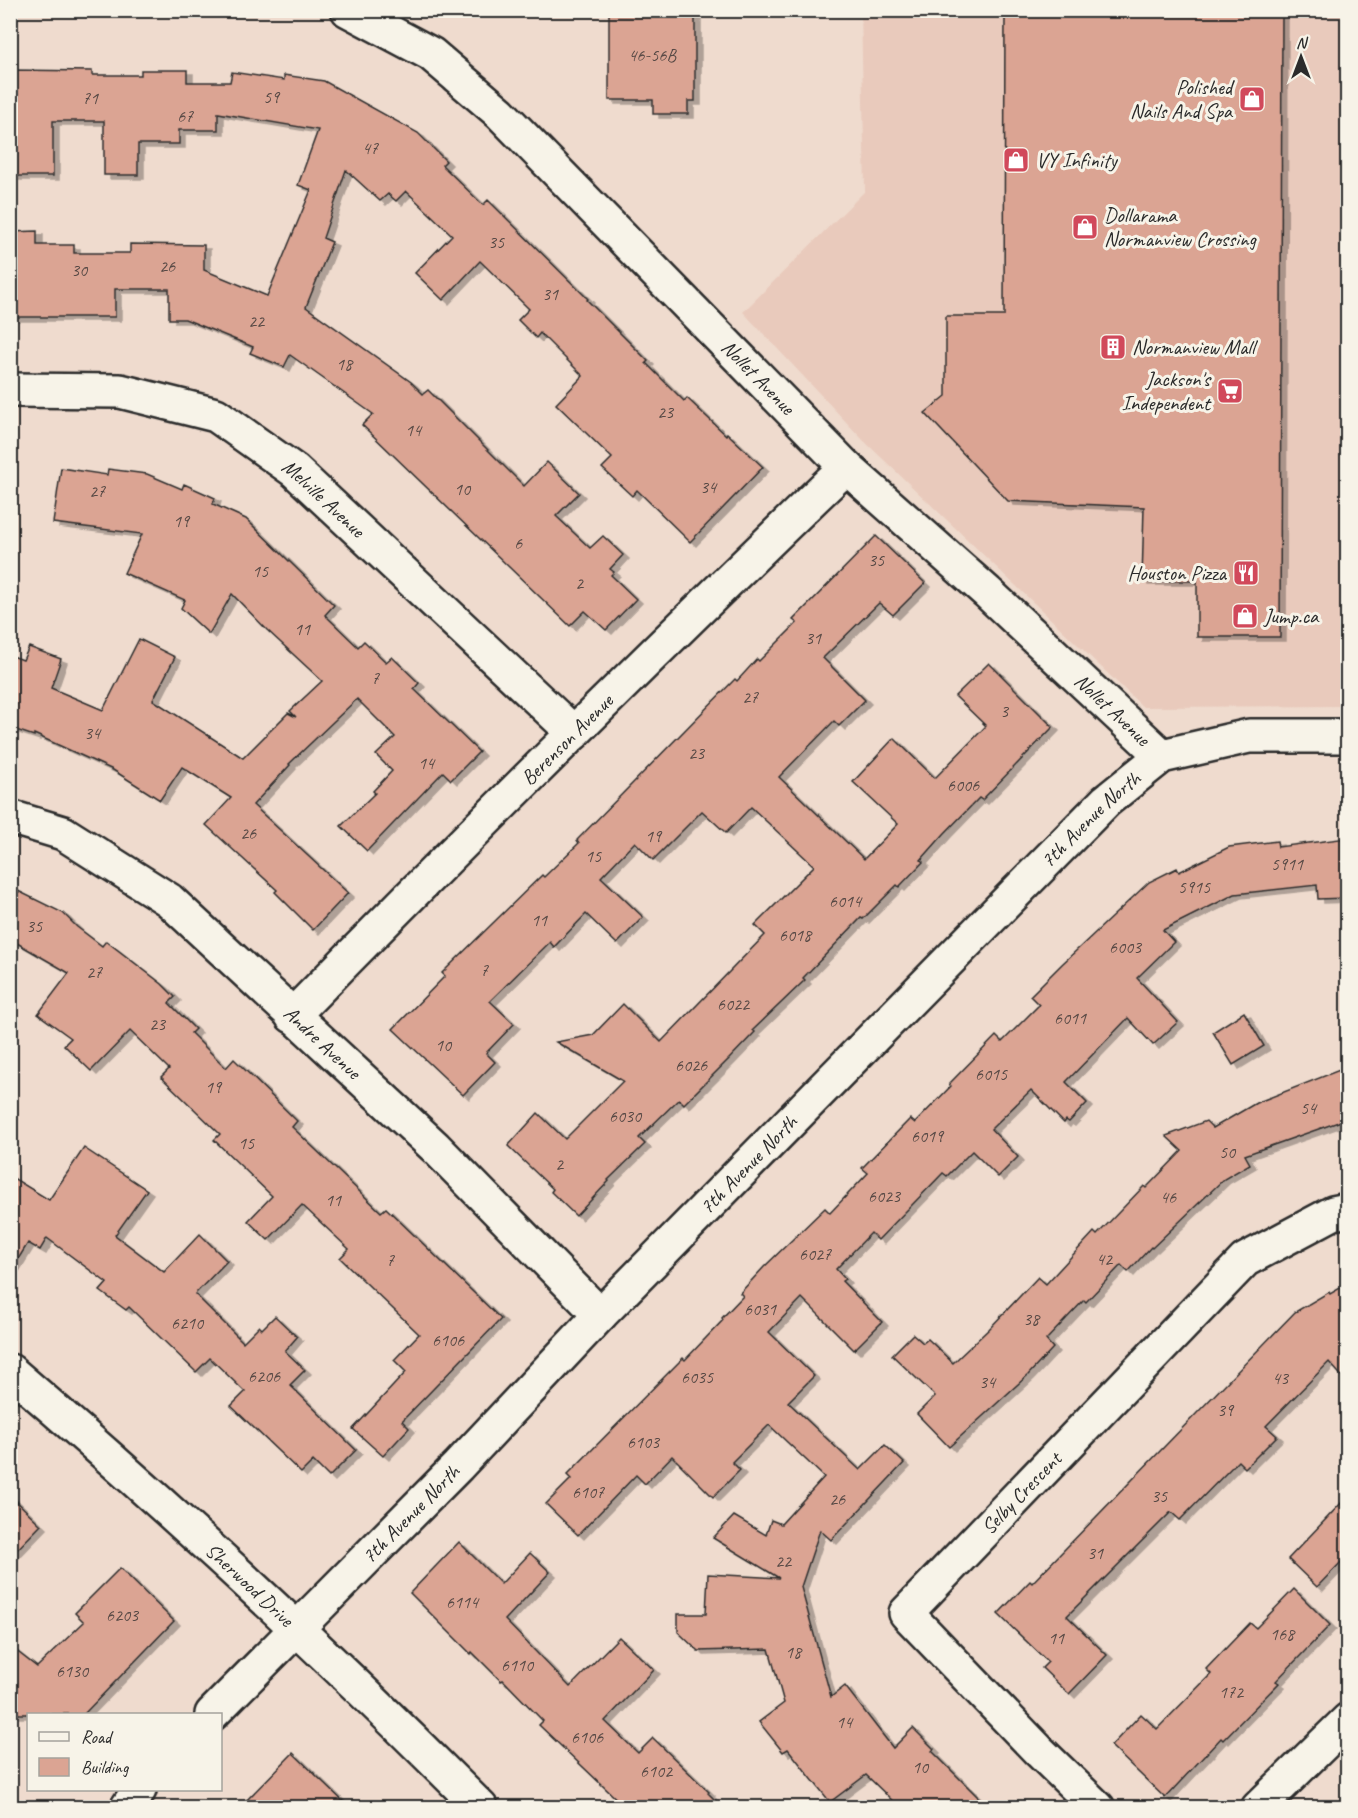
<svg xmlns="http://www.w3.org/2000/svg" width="1358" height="1818" font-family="Caveat,sans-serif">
<defs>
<filter id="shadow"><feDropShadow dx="6" dy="4" stdDeviation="0" flood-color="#0004"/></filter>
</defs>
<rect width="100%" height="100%" fill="#efdbce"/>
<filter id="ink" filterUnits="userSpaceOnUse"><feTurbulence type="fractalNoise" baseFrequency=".0167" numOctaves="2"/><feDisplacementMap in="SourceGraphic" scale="12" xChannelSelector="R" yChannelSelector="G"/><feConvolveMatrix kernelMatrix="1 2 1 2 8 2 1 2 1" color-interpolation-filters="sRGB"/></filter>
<g filter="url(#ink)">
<polygon fill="#e9cabc" points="861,11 1347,11 1347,706 1143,707 863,440 743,312 865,191"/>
<g fill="#dba493" stroke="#2b2b2b" stroke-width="1.5" filter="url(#shadow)">
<polygon points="609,10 695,10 695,101 688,101 688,114 653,114 653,100 609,100"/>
<polygon points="1005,10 1282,10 1280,637 1197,637 1197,581 1142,581 1144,507 1008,501 925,413 946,396 946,316 1004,316"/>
<polygon points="10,70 92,71 92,75 141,75 141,70 187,70 187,82 230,82 232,72 284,80 284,75 324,81 418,133 446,161 442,165 483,205 488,200 588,299 587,300 648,361 646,363 684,401 687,398 726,435 727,433 763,467 690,542 637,490 632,496 602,468 612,458 556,404 583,376 540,333 536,338 518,320 529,309 480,261 443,300 415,273 452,235 406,191 396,201 388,194 380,201 346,170 323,238 332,242 306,307 411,382 423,394 428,390 524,486 547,462 579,493 556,516 590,548 603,536 623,555 610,569 614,572 611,575 636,599 606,630 585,611 570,626 362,425 373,414 290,355 284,367 250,353 253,347 185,319 169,319 169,289 115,289 115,317 10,317 10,232 37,231 37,245 74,245 74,253 130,253 130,244 204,245 204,270 267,296 311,190 298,185 318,130 218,113 218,130 179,130 179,144 138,144 138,175 104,175 104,121 53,121 53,176 13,176 14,113 10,113"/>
<polygon points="61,468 107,475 108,469 147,474 182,489 184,484 215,498 213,504 246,519 334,605 325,615 358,647 364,641 386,662 392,657 419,683 414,689 479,752 451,780 443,772 367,851 341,826 375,793 373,791 392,771 376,755 395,737 357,699 289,764 290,765 253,805 348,893 313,930 275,892 277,890 206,825 231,798 182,767 160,800 113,770 34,734 34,736 10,728 10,655 23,660 29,647 61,659 51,688 103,710 139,639 175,657 153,700 243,758 288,713 296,717 290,711 322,681 267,630 232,594 209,634 181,608 185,600 124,573 142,534 53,523"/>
<polygon points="876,536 925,583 893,615 879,603 823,658 865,700 839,726 834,721 779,777 864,859 898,824 853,782 894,738 935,778 986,726 955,696 989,663 1053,727 982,800 979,798 944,834 921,860 923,862 899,887 897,885 863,919 861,918 803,978 805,980 753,1030 755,1032 730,1058 684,1104 679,1099 639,1138 645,1144 608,1180 609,1181 576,1216 551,1192 553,1189 508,1146 538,1113 565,1139 623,1081 556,1042 593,1035 623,1004 661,1042 765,935 755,925 814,866 751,807 726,833 702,811 653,860 635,842 601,877 643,917 617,944 586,914 554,947 550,942 490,1001 514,1024 486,1053 495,1062 463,1095 393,1029 445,976 442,973 542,875 544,877 579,843 577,840 735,679 737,681 757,659 759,661 797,623 793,620"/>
<polygon points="1347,838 1347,898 1318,899 1317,885 1235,894 1163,930 1174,942 1137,978 1178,1022 1153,1045 1128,1018 1066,1082 1087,1103 1069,1122 1066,1120 1064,1123 1031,1090 991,1129 1018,1157 998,1177 972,1151 947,1176 943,1173 878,1240 871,1233 836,1269 845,1279 842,1281 882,1322 854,1350 802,1298 769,1332 814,1376 788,1402 860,1470 885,1445 904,1463 831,1540 820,1530 801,1587 831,1697 845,1686 893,1748 913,1728 934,1749 932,1751 989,1808 900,1808 866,1775 830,1802 788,1749 783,1752 759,1722 784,1703 769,1649 698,1651 678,1632 678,1614 706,1614 708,1574 779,1578 713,1538 734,1516 766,1535 771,1520 781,1524 824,1477 769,1425 732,1462 740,1470 713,1497 672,1456 645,1484 636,1475 578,1535 546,1504 571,1479 567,1475 683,1358 685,1360 723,1320 722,1318 743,1296 740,1293 764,1267 825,1208 830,1213 868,1173 862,1168 910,1119 915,1123 951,1086 949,1084 996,1036 1002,1042 1039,1005 1030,996 1062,964 1149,882 1177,868 1179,872 1229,847 1277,841 1278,847"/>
<polygon points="10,887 63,913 77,927 102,946 106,941 162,984 175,997 169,1003 195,1029 191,1033 226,1068 234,1059 297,1121 292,1127 381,1212 386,1208 501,1319 402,1421 409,1428 383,1456 353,1429 406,1372 394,1360 419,1334 340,1258 349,1249 302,1205 268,1240 248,1221 272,1196 214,1140 220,1134 161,1077 169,1069 130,1031 91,1071 64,1045 71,1038 38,1014 69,973 10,939"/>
<polygon points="1244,1012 1264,1046 1233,1065 1213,1032"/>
<polygon points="1347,1067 1347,1119 1245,1155 1250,1164 1224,1179 1152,1248 1151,1247 1128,1272 1121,1265 1086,1302 1084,1300 1046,1340 1053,1348 1028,1375 949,1447 917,1414 935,1396 892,1355 913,1334 923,1343 928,1339 953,1363 989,1329 1038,1277 1046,1284 1094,1232 1097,1235 1144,1186 1146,1188 1182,1151 1166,1136 1206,1121 1213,1128 1256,1103"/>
<polygon points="84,1148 147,1190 115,1235 164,1272 200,1234 227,1261 195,1294 243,1342 259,1326 262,1329 275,1316 297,1337 285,1351 305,1370 290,1385 356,1450 329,1477 313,1461 301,1473 231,1406 245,1392 210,1358 196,1372 129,1307 126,1310 100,1291 107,1283 47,1238 40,1250 28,1243 10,1272 10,1176 49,1200"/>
<polygon points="1347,1284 1347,1382 1329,1362 1266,1426 1277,1436 1245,1468 1238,1461 1180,1520 1171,1512 1067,1616 1107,1655 1069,1694 1042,1668 1048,1662 998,1614 1030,1581 1032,1583 1295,1312 1329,1292 1330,1294"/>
<polygon points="10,1495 41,1525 10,1557"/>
<polygon points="1347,1497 1347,1556 1317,1587 1288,1559"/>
<polygon points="459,1542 501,1584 530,1553 550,1572 505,1620 570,1687 619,1637 654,1670 605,1721 638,1753 653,1738 709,1792 708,1793 723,1808 626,1808 539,1725 543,1721 503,1680 501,1681 472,1652 471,1654 410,1593"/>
<polygon points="120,1568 174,1621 84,1714 10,1714 10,1646 37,1667 84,1622 75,1613"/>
<polygon points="1294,1589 1330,1625 1276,1681 1279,1683 1223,1740 1221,1738 1165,1798 1111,1746 1141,1714 1157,1729 1211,1674 1206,1669 1250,1623 1256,1628"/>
<polygon points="293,1753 350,1808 239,1808"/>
</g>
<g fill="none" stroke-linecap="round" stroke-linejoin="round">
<defs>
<g id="minor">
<path id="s1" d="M348,10l83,44 69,59 346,354 141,125 175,164"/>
<path id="s2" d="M10,390l110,1 96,24 79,56 279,262"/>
<path id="s3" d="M10,817l53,16 106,67 266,247 165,168"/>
<path id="s4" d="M292,1016c182,-186 367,-369 554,-549"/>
<path id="s5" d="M10,1371c162,139 320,285 471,437"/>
<path id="s6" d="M212,1714l246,-248 142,-151 506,-514 56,-45 87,-20h99"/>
<polyline points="127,1808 139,1790"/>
<path id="s7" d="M1098,1808l-60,-58 -132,-137 339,-353 88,-47 15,-3"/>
<polyline points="1258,1808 1348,1720"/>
</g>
</defs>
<use href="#minor" stroke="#2b2b2b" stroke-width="38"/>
<use href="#minor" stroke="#f7f3e8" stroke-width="33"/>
</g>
</g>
<defs>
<symbol id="shop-square" viewBox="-11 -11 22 22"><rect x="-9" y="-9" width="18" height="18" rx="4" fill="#d1495b" stroke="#f7f3e8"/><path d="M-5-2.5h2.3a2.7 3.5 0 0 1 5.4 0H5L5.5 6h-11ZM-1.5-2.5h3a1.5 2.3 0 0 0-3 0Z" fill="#fff"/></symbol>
<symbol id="building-square" viewBox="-11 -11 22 22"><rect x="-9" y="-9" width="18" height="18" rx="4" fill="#d1495b" stroke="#f7f3e8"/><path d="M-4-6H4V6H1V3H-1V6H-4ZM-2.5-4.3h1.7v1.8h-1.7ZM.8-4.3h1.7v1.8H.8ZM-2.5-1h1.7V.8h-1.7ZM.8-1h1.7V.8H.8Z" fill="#fff"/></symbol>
<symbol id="supermarket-square" viewBox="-11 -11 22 22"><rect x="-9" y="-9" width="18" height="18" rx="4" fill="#d1495b" stroke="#f7f3e8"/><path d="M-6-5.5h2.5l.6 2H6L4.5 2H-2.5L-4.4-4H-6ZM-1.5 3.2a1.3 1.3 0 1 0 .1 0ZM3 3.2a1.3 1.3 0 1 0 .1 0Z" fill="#fff"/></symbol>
<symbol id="restaurant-square" viewBox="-11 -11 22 22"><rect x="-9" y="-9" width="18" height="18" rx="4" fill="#d1495b" stroke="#f7f3e8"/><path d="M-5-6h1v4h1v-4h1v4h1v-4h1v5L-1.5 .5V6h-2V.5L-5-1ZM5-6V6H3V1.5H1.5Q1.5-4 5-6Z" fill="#fff"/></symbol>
</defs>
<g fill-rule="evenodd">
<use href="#shop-square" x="1237" y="84" width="30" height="30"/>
<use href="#shop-square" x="1001" y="145" width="30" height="30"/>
<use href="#shop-square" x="1070" y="212" width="30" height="30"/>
<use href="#building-square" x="1098" y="332" width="30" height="30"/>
<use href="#supermarket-square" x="1215" y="376" width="30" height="30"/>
<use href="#restaurant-square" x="1231" y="558" width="30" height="30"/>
<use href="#shop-square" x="1230" y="601" width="30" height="30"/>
</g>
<g text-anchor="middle" stroke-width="6" stroke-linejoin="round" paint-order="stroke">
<g font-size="18" fill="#574945">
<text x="652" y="61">46-56B</text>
<text x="271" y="103">59</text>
<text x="90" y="104">71</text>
<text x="185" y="122">67</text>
<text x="370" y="154">47</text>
<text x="496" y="248">35</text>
<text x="167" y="272">26</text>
<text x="79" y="276">30</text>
<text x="550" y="300">31</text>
<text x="256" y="327">22</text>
<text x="344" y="370">18</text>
<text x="665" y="418">23</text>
<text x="413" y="436">14</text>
<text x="708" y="493">34</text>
<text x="462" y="495">10</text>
<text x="97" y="497">27</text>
<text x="181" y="527">19</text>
<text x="518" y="549">6</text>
<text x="876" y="566">35</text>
<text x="260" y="577">15</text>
<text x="579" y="589">2</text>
<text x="302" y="635">11</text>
<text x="813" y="644">31</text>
<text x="375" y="684">7</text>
<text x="750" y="703">27</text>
<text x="1004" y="717">3</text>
<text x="92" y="739">34</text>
<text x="696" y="759">23</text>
<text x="426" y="769">14</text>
<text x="963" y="791">6006</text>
<text x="248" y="839">26</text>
<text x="653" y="842">19</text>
<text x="593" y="862">15</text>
<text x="1287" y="870">5911</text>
<text x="1194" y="893">5915</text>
<text x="845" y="907">6014</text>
<text x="539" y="926">11</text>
<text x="34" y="932">35</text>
<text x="795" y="941">6018</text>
<text x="1125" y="953">6003</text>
<text x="484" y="976">7</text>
<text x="94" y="978">27</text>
<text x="733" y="1010">6022</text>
<text x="1070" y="1024">6011</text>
<text x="157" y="1030">23</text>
<text x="443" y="1051">10</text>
<text x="691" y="1071">6026</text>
<text x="991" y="1080">6015</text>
<text x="213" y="1093">19</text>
<text x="1308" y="1114">54</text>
<text x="625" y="1122">6030</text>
<text x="927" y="1142">6019</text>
<text x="246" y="1149">15</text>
<text x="1227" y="1158">50</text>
<text x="559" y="1170">2</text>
<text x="884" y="1202">6023</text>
<text x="1168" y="1203">46</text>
<text x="333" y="1206">11</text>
<text x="815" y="1260">6027</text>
<text x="1104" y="1265">42</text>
<text x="390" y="1266">7</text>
<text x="760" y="1315">6031</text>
<text x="1031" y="1325">38</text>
<text x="187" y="1329">6210</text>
<text x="448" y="1346">6106</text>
<text x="264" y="1382">6206</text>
<text x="697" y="1383">6035</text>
<text x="1280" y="1384">43</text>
<text x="987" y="1388">34</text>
<text x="1225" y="1416">39</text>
<text x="643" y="1448">6103</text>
<text x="588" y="1498">6107</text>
<text x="1159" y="1502">35</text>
<text x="837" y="1505">26</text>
<text x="1095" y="1559">31</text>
<text x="783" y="1567">22</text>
<text x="462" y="1608">6114</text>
<text x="122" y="1621">6203</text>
<text x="1282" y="1640">168</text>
<text x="1056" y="1644">11</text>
<text x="793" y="1658">18</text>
<text x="517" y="1671">6110</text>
<text x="72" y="1677">6130</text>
<text x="1231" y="1698">172</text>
<text x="844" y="1728">14</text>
<text x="587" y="1743">6106</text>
<text x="920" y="1773">10</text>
<text x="656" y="1777">6102</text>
</g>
<g font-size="21" fill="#2b2b2b" stroke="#f7f3e8" text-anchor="start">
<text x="1232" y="94" text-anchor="end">Polished<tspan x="1232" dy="24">Nails And Spa</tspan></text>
<text x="1036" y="167">VY Infinity</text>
<text x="1104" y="222">Dollarama<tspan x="1104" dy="24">Normanview Crossing</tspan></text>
<text x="1132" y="354">Normanview Mall</text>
<text x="1210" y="386" text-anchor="end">Jackson's<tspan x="1210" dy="24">Independent</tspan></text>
<text x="1226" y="580" text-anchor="end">Houston Pizza</text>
<text x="1264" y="623">Jump.ca</text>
</g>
<g font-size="21" fill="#2b2b2b" stroke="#f7f3e8">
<text dy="7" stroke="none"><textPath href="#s1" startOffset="554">Nollet Avenue</textPath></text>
<text dy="7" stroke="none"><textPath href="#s2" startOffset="345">Melville Avenue</textPath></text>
<text dy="7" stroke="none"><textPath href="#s1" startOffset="1040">Nollet Avenue</textPath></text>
<text dy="7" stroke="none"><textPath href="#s4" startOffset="390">Berenson Avenue</textPath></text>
<text dy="7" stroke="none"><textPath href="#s6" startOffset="1254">7th Avenue North</textPath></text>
<text dy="7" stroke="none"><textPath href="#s3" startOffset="390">Andre Avenue</textPath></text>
<text dy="7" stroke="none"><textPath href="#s6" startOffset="768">7th Avenue North</textPath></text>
<text dy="7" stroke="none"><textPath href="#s7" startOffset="440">Selby Crescent</textPath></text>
<text dy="7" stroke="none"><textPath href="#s6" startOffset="282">7th Avenue North</textPath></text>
<text dy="7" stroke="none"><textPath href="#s5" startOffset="321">Sherwood Drive</textPath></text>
</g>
</g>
<rect width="1358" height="1818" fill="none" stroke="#f7f3e8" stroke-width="36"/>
<rect x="18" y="18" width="1322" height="1782" fill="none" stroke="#2b2b2b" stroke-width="2" filter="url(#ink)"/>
<rect x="27" y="1713" width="195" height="78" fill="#f7f3e8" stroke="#a5a39c" stroke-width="1.5"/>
<rect x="39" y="1732" width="30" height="9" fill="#f7f3e8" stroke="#a5a39c" stroke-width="1.5"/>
<text x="81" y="1743" font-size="18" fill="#2b2b2b">Road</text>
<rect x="39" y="1758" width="30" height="18" fill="#dba493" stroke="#a5a39c" stroke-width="1.5"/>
<text x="81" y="1773" font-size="18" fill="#2b2b2b">Building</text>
<g transform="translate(1301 57)" stroke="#f7f3e8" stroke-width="4.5" paint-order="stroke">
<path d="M0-4.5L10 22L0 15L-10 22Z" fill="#2b2b2b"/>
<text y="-9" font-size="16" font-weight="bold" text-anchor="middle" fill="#2b2b2b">N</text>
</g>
</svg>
